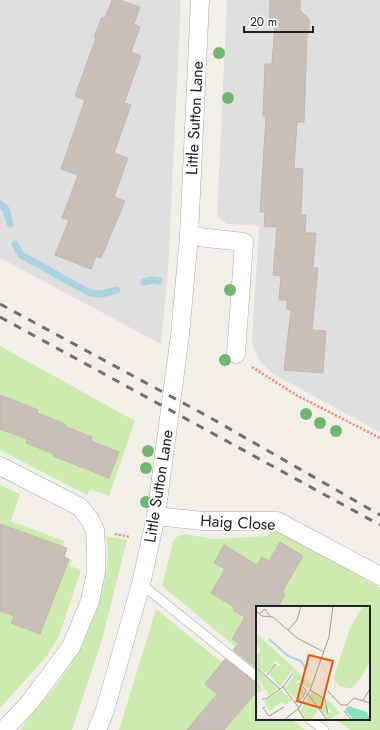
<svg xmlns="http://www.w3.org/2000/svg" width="380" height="730" font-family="Jost,sans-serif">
<rect width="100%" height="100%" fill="#f2efe9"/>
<g fill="#e0dfdf">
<polygon points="0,0 181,0 168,272 161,344 0,258"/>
<polygon points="227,0 380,0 380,432 273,374 259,360 252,342 259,226 227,224 217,216"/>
</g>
<g fill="#cdebb0">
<polygon points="0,346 135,421 109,496 90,489 87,495 0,450"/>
<polygon points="0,485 20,494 11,521 64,541 63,546 67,548 64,557 72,560 70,566 81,570 59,636 47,656 0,708"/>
<polygon points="270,529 284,533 380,588 380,730 350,730 335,719 369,719 369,607 257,607 248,657 162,586 173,541 178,536 185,534 214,539 268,536"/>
<path d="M105,536l22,4 -25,100 -30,90h-51c9,-19 28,-33 40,-51 22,-30 57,-106 44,-143z"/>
<polygon points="156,609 257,691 257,719 291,719 305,730 119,730"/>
</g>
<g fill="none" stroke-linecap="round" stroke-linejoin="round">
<g stroke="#aad3df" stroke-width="7">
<polyline points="0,204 6,209 10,224"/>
<polyline points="15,244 21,255 90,293 102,294 117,290"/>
<polyline points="144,282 152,280 159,281"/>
</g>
</g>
<g fill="#c7bfb8" stroke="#c4b6ab">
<polygon points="112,0 119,0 140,7 134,24 140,27 131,52 141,56 124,103 131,105 114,153 128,158 114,197 125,201 101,258 96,256 91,269 55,255 69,220 62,218 78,175 61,169 85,100 75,96 96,38 94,37 102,17 105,18"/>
<polygon points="270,0 300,0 300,10 309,19 309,33 307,34 304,122 297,122 294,168 303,169 301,215 306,215 305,233 316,233 313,268 318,268 312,330 326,331 323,373 284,370 291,310 287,309 287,300 279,300 281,276 273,275 277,227 264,226 265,212 260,212 266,116 263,116 265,64 272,64 275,24 269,23"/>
<polygon points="0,395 38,410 37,413 65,424 64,426 92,437 91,441 119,452 109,478 53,456 54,454 26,443 27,439 0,429"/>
<polygon points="0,524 67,548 64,557 69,559 40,634 11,623 14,616 0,611"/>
<polygon points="280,542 303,556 282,592 285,594 278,607 257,607 257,669 233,650 239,643 232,639 245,617 233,610 234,607 211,593 225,569 214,563 224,545 257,565 262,557 269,561"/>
<polygon points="225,659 257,683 257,691 224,730 187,730 217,694 205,684"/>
</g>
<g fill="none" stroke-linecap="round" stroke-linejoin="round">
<defs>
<g id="lane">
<polyline points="141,584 257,677"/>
<polyline points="310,719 324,730"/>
</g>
<g id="street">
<polyline points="189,236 244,242 236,354"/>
<polyline points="0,466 80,507 90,520 95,530 96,548 96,572 90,601 71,647 30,702 4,730"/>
<polyline points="156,516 203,521 277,521 380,576"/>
<polyline points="97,730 105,710 141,584 156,516 180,335 189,236 200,0"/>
</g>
</defs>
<use href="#lane" stroke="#a9a9a9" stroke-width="10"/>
<use href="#street" stroke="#a9a9a9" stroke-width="19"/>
<g stroke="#fa8072" stroke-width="2.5" stroke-dasharray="2 2" stroke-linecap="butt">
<polyline points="252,367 296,395 380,438"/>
<polyline points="115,534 130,537"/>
</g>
<use href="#lane" stroke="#fff" stroke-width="9"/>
<use href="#street" stroke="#fff" stroke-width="18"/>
<g stroke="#707070" stroke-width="3" stroke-dasharray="8 8" stroke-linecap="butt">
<polyline points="0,304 209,417 380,515"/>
<polyline points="0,317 380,525"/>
</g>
</g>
<g fill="#74b475">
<circle cx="219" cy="53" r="6"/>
<circle cx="228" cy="98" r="6"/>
<circle cx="230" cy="290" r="6"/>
<circle cx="225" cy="360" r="6"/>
<circle cx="306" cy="414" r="6"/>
<circle cx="320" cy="423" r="6"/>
<circle cx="336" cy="431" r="6"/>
<circle cx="148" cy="451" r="6"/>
<circle cx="146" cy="468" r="6"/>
<circle cx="146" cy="502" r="6"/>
</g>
<g text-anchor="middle" stroke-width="3.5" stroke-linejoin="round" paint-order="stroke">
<g font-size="16" fill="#222" stroke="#fff">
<text transform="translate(194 118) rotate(-87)" y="6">Little Sutton Lane</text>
<text transform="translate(158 486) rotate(-81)" y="6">Little Sutton Lane</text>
<text transform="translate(238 522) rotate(3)" y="6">Haig Close</text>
</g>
</g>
<g transform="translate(256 606)">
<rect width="114" height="114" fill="#f2efe9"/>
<path d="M107,0h7v55l-10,18 -8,9h-4l-9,-2 -6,-7 17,-51zM0,27l55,51 -3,4 -10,-8 -2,3 9,9 -8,8 -12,-12 10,-14 -3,-4 -12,17 -11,-13 7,-8h6l-8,-6 1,5 -9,8 -10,-7v-11l5,-4 -5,-7zM0,62l22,20 -8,8 -11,-16 -2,1 6,9 -7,4zM25,84l11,10 -7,5 -3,-3 -13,9 -4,-8 1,-3zM55,86l6,1 7,7 5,14 3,-3 -5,-4v-9l13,15 -12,7 -19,-25zM53,90l9,13 -7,11h-4l-7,-9z" fill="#cdebb0"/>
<path d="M92,100l19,6 3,8h-16l-9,-10z" fill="#88e0be"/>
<path fill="none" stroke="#aad3df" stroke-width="2" d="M13,33l19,17 13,5 5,8"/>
<path fill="none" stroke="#9f9d99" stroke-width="1" d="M0,5l6,5 11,1 24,21 27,14M3,8l6,-5 5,7M32,24l9,-10 4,-14M0,61l24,22M11,69l9,-11M27,81l16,21M54,84l15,9 3,15M72,85l13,14h6l7,-7 16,5M52,88l19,26M6,93h4l17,-12 10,-14M107,94l7,-11M39,96l8,-5 3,-7 -8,-7M9,101l-2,1 6,8 15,-9M42,103l7,11M88,105l8,9M28,114l15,-12 11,-18 19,-53 4,-31"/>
<path fill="#e8590c" fill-opacity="0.15" stroke="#e8590c" stroke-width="2" d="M53,49l24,6 -12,47 -24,-7z"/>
<rect width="114" height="114" fill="none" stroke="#222" stroke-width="2"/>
</g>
<path d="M244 26v6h69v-6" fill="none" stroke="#222222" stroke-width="2"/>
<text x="250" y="26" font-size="12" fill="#222222" stroke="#ffffff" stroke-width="3" paint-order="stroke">20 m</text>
</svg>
